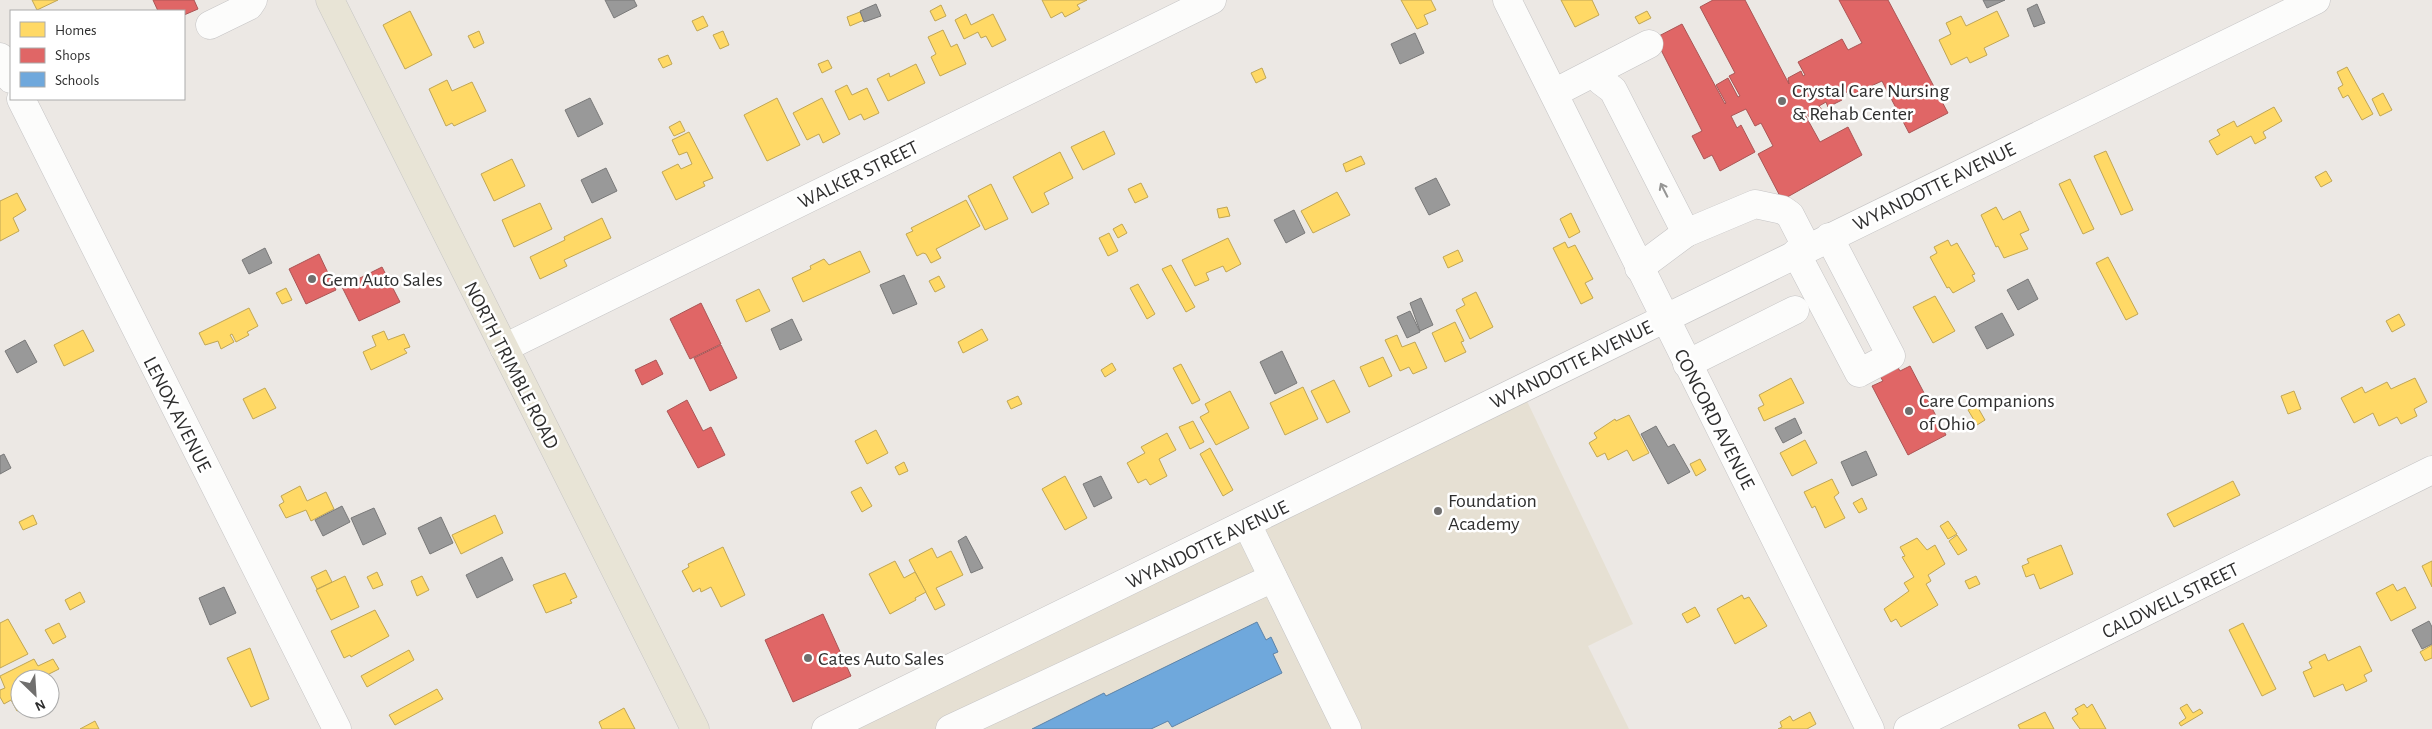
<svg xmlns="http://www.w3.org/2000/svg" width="2432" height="729" font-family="'Alegreya Sans',sans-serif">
<rect width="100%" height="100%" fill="#ece8e4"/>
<polygon fill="#e6e0d3" points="1526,399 1633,624 1588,646 1629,729 852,729"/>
<g fill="#ffd966" stroke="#c0a655">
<polygon points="32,0 58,0 37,10"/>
<polygon points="1042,0 1087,0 1077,5 1080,9 1065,17 1062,12 1051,18"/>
<polygon points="1401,0 1431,0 1436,10 1424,15 1428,24 1417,29"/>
<polygon points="1561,0 1592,0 1599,15 1575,27"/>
<polygon points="941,5 946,16 935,21 930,11"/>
<polygon points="410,11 432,55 405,69 383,25"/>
<polygon points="1647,11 1651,18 1639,24 1635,17"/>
<polygon points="1997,11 2009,36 1984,48 1987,55 1970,63 1967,57 1951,65 1939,40 1951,34 1946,23 1961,16 1966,26"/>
<polygon points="860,12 864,20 850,26 847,17"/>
<polygon points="966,14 971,25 993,14 1006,40 992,47 986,36 981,38 978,32 964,39 955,20"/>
<polygon points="703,16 708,26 697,31 692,21"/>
<polygon points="943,30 951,47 957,44 966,64 940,76 931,57 936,54 928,37"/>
<polygon points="479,31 484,43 474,48 468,36"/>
<polygon points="723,31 729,45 720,49 713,35"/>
<polygon points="668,55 672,64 663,68 658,59"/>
<polygon points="828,60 832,68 822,73 818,64"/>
<polygon points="916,64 925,83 888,101 877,79 889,73 890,77"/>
<polygon points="2347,67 2373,114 2362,120 2348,95 2343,98 2338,88 2343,85 2337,72"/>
<polygon points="1262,68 1266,78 1256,83 1251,73"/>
<polygon points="447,80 452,91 472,82 486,111 454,126 452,123 446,126 429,89"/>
<polygon points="847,85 852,95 867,88 879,113 864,120 861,114 849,120 835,91"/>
<polygon points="2383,93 2392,110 2380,116 2372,99"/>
<polygon points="777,98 800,145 767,161 744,115"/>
<polygon points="822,98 840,134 823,143 819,134 807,140 793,113"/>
<polygon points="2274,107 2282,121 2263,132 2266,138 2255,144 2251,136 2217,155 2209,141 2220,135 2217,130 2234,121 2237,127"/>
<polygon points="680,121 685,131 674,136 669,127"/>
<polygon points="1104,131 1115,154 1083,170 1071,147"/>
<polygon points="689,132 713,178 703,182 705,186 676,200 662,172 678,164 681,169 692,164 687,152 679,155 672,140"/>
<polygon points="2106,151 2133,210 2121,215 2094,156"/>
<polygon points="1060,152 1073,178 1044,193 1049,204 1032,213 1013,177"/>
<polygon points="1361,156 1365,164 1346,172 1343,164"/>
<polygon points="512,159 525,186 494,201 481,174"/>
<polygon points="2326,171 2332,181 2321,187 2315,177"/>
<polygon points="2070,179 2094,229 2083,234 2059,184"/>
<polygon points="1141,183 1148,197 1135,203 1128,189"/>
<polygon points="991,184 1008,219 985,230 968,196"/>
<polygon points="1337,192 1350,215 1313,233 1301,211"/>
<polygon points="17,193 26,210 13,218 19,231 0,241 0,201"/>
<polygon points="966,200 980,226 936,249 941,258 931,263 926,254 923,253 917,256 906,234 913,231 911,228"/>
<polygon points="540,203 552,229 514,247 502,220"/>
<polygon points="1227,207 1230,216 1219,218 1217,209"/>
<polygon points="1996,207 2003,220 2020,211 2029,230 2020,234 2028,249 2004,258 1998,246 1996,247 1981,215"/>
<polygon points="1571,213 1580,232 1569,238 1560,219"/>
<polygon points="602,218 611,238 564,260 567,266 540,279 530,257 565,240 564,237"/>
<polygon points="1122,224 1127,233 1118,238 1113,229"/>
<polygon points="1109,233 1118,251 1108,256 1099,238"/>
<polygon points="1228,238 1241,264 1226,272 1223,266 1206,273 1209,280 1195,286 1182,260"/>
<polygon points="1948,240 1951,246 1957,243 1975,274 1972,275 1975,281 1953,293 1949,287 1947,288 1930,257 1937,253 1934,247"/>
<polygon points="1565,242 1568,248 1575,245 1593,279 1585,283 1593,298 1581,304 1553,248"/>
<polygon points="1458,250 1463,261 1448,268 1443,257"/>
<polygon points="860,251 870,272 803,302 792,278 811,269 810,266 824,259 829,265"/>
<polygon points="2108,257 2138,314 2126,320 2096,263"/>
<polygon points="1171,265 1195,307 1186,312 1162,269"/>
<polygon points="939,276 945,287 935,292 929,281"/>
<polygon points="1138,284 1155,314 1147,319 1130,288"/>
<polygon points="286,288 292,300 282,304 276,293"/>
<polygon points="759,289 770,311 746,322 736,300"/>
<polygon points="1476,292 1493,327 1470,339 1456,310 1465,305 1462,299"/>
<polygon points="1935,296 1955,331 1933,343 1913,307"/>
<polygon points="249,308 258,326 247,332 249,335 236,342 232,334 230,335 234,342 221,349 218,341 205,345 199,333"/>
<polygon points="2399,314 2405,325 2392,332 2386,321"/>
<polygon points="1455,322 1464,341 1461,342 1466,352 1445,362 1432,333"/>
<polygon points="982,329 988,340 963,353 958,342"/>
<polygon points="83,330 94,351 64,366 54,345"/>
<polygon points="384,331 388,340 404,334 410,347 404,349 407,353 371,370 363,352 376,346 372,336"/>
<polygon points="1397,335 1402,347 1415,342 1427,368 1413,374 1409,367 1400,371 1385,340"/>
<polygon points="1383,357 1392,376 1369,387 1360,367"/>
<polygon points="1112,363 1116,370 1105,377 1101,370"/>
<polygon points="1181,364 1200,400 1192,404 1173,368"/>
<polygon points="1791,378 1804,403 1764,421 1758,408 1764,405 1759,395"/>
<polygon points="2415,378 2427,402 2414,409 2417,416 2401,424 2397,417 2379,426 2373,413 2354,423 2341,398 2362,387 2365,393 2387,382 2391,389"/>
<polygon points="1334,380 1350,412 1327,423 1311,391"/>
<polygon points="1303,387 1318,419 1285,435 1270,403"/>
<polygon points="265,388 276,408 253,419 243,399"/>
<polygon points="1230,391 1249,428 1216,445 1200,417 1209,412 1205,404"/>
<polygon points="2294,391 2301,409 2288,414 2281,396"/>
<polygon points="1018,396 1022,404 1011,409 1007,401"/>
<polygon points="1977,406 1985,420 1977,425 1968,410"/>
<polygon points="1629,415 1649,453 1633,461 1627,450 1608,460 1605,453 1597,457 1589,443 1597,438 1594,433 1615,419 1616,421"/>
<polygon points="1193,421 1204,442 1190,449 1179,427"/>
<polygon points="876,430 888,453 867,464 855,441"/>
<polygon points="1167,433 1176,450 1159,459 1167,476 1150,485 1146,479 1138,483 1127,463 1145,453 1141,447"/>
<polygon points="1805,440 1817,463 1792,476 1780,453"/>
<polygon points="1210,448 1233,490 1223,496 1200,454"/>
<polygon points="1700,459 1706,470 1696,476 1690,464"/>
<polygon points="904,462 908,471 899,475 895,467"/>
<polygon points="1065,476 1087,518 1065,530 1042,489"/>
<polygon points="1832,479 1839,493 1834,497 1845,518 1825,528 1815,506 1812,508 1804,492"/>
<polygon points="2233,481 2240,495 2174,527 2167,514"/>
<polygon points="300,486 307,501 326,492 334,509 311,521 306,510 286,518 279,505 284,502 281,496"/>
<polygon points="861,487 872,506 862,512 851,492"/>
<polygon points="1862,498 1867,509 1859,513 1853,503"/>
<polygon points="33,515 37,524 23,530 19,522"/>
<polygon points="495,515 503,533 461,554 452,535"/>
<polygon points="1948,521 1957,534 1948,539 1940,526"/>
<polygon points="1957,535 1967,550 1958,555 1949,541"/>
<polygon points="1917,538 1927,550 1935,545 1945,564 1928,575 1931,581 1926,584 1938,605 1901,627 1896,619 1891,622 1884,609 1909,591 1904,583 1914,577 1902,557 1905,556 1900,547"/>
<polygon points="2061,545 2073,574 2040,589 2034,574 2026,577 2022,566 2029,563 2027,559"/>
<polygon points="723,547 745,595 721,607 711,587 701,592 700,588 693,592 682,571 689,567 688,564"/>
<polygon points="932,548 937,558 951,551 963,575 936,588 945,605 935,610 909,560"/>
<polygon points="895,561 904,578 915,572 926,592 915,598 916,600 890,614 869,574"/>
<polygon points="2432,561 2432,587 2422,566"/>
<polygon points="326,570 332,582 317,589 311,577"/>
<polygon points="377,572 383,585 373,589 367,577"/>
<polygon points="565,573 577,597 570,600 572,603 546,613 533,585"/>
<polygon points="345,576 359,607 331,620 316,590"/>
<polygon points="422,576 429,590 417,596 411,581"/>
<polygon points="1976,576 1980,584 1969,589 1965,581"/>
<polygon points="2393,584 2397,591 2405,587 2416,608 2391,621 2376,593"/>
<polygon points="80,592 85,602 70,610 65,600"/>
<polygon points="1742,595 1744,599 1749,597 1767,626 1735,644 1717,609"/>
<polygon points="1695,607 1700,616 1687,623 1682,614"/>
<polygon points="375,610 389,636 351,657 350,655 344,658 331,631"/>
<polygon points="8,619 28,654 0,668 0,623"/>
<polygon points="59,623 66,637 53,644 45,630"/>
<polygon points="2243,623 2276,689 2262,696 2229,630"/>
<polygon points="2432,645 2432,658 2425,661 2420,652"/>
<polygon points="2360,646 2372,671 2364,675 2367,681 2346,691 2343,684 2314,697 2303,672 2312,668 2309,662 2325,654 2328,661"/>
<polygon points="250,648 269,699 251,707 227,658"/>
<polygon points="409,650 414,660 367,687 361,676"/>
<polygon points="34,659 38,666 53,659 59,669 45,676 47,679 20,679 20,709 22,709 17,711 11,700 4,704 0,697 0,690 5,688 0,676"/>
<polygon points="437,689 443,699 395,725 389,715"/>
<polygon points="2084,704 2087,708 2092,704 2106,729 2080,729 2072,718 2078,714 2075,709"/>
<polygon points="2187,704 2193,713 2200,709 2203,713 2181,726 2179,723 2186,718 2180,708"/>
<polygon points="624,708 635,729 602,729 599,722"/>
<polygon points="1810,712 1816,724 1807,729 1778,729 1782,727 1780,722 1790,716 1793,721"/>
<polygon points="2045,712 2054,729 2020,729 2018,725"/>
<polygon points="95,721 99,729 80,729"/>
</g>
<g fill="#e06666" stroke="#ab5555">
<polygon points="153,0 194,0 198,9 184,15 184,11 158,11"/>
<polygon points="1713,0 1745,0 1789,84 1788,78 1801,71 1803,76 1805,75 1798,62 1842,39 1848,50 1862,43 1839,0 1888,0 1948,113 1909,133 1882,81 1849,96 1846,91 1839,95 1842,100 1828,107 1826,102 1819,106 1822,110 1809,117 1806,112 1804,113 1820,142 1848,127 1862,155 1782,200 1758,154 1773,146 1761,123 1755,126 1746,109 1731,116 1737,128 1741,125 1755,152 1720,171 1712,155 1704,159 1692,136 1702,131 1655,38 1682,24 1725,104 1726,103 1716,85 1728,78 1738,97 1740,96 1729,76 1735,73 1700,7"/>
<polygon points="319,254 336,290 306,304 289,269"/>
<polygon points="382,267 400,302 359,321 342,287"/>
<polygon points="701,303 721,344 690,359 670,319"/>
<polygon points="721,345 737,378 710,391 694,358"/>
<polygon points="656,360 663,374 642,385 635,370"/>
<polygon points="1896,364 1900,371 1910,366 1946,435 1908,455 1872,386 1883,381 1878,373"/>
<polygon points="687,400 703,431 711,427 725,455 698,468 667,411"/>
<polygon points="823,614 851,676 793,702 765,640"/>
</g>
<polygon fill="#6fa8dc" stroke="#5c83a8" points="1257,622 1266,640 1271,637 1278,652 1273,654 1282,673 1172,727 1168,721 1151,729 1032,729 1104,693 1106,696"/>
<g fill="#999" stroke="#797979">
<polygon points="605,0 634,0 637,6 614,18"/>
<polygon points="1983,0 2005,0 1987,8"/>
<polygon points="876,4 881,16 864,22 860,11"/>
<polygon points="2037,4 2045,23 2034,27 2027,9"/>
<polygon points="1415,33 1424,53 1400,64 1391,44"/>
<polygon points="590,98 603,124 578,137 565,110"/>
<polygon points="606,168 617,191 592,203 581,180"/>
<polygon points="1436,178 1450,205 1429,215 1415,188"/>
<polygon points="1294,210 1305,233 1286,243 1274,220"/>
<polygon points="265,248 272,263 249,274 242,260"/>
<polygon points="904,275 917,304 893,314 880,285"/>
<polygon points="2028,279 2038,299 2018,310 2007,290"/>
<polygon points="1421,298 1433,325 1420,331 1410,303"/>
<polygon points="1410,311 1420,332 1407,338 1397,317"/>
<polygon points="2002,313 2014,335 1987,349 1975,327"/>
<polygon points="792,319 802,340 780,350 771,329"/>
<polygon points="25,340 37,362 17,373 5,351"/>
<polygon points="1282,351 1297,383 1275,394 1260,362"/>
<polygon points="1795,418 1802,433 1783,443 1775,428"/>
<polygon points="1656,426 1668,447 1674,444 1690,472 1668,484 1641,434"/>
<polygon points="1866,451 1877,475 1852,486 1841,462"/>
<polygon points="4,454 11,468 0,474 0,456"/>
<polygon points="1101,476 1112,498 1094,507 1083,484"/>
<polygon points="342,506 350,522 323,536 315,520"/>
<polygon points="374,508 386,534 363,545 351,518"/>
<polygon points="441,517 453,543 430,554 418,528"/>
<polygon points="966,536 983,568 971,573 958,541"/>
<polygon points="502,557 513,580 477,598 466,575"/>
<polygon points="224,587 236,613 210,625 199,598"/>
<polygon points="2429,621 2432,627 2432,644 2422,649 2412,630"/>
</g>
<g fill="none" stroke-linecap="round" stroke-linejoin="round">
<defs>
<g id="minor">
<polyline points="1507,0 1870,729"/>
<polyline points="210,25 249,6 253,0"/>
<polyline points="0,57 11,79"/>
<polyline points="1597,72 1601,81 1613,90 1686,233"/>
<polyline points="1554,93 1649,44"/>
<polyline points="21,99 337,729"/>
<polyline points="1796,253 1859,373 1891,356 1829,237"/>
<polyline points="1639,268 1686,233 1755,204 1783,210 1790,215 1807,248"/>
<polyline points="504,348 1212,0"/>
<polyline points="1687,364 1795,310"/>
<polyline points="1247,524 1347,729"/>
<polyline points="826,729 2316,0"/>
<polyline points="950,729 1273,578"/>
<polyline points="1908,729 2432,470"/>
</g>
<polyline id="major" points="330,0 695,729"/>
</defs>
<use href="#minor" stroke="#c5c4c5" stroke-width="29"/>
<use href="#major" stroke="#c6c5c4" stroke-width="29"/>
<use href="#minor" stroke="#fcfcfb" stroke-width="28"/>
<use href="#major" stroke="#e8e4d6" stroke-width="28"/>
</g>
<defs><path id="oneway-shaft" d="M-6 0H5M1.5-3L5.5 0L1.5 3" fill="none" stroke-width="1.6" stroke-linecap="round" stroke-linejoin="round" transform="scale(1.25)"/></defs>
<use stroke="#959594" href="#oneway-shaft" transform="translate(1664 190) rotate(-117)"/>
<g fill="#706f6e" stroke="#fff" stroke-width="2">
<circle cx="1782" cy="101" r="5"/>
<circle cx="312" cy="279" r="5"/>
<circle cx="1909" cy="411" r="5"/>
<circle cx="1438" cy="511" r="5"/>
<circle cx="808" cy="658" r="5"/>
</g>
<g text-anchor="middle" stroke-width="5" stroke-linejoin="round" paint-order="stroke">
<g font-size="20" fill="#2e2e2e" stroke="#fff" text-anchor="start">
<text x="1792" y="97">Crystal Care Nursing<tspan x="1792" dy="23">&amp; Rehab Center</tspan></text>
<text x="322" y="286">Gem Auto Sales</text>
<text x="1919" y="407">Care Companions<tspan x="1919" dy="23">of Ohio</tspan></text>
<text x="1448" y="507">Foundation<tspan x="1448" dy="23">Academy</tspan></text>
<text x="818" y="665">Cates Auto Sales</text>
</g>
<g font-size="20" fill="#2e2e2e" stroke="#fff">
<text transform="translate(858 174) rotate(-26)" y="7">WALKER STREET</text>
<text transform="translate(1934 186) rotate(-26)" y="7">WYANDOTTE AVENUE</text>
<text transform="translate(1571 364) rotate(-26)" y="7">WYANDOTTE AVENUE</text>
<text transform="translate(512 365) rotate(63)" y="7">NORTH TRIMBLE ROAD</text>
<text transform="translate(178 414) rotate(63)" y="7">LENOX AVENUE</text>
<text transform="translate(1715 419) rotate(63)" y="7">CONCORD AVENUE</text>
<text transform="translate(1207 544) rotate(-26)" y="7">WYANDOTTE AVENUE</text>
<text transform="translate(2170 600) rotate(-26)" y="7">CALDWELL STREET</text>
</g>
</g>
<rect x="10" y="10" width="175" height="90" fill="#ffffff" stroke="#ababab"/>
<rect x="20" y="22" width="25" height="15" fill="#ffd966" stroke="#ababab"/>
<text x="55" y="35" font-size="15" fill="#2e2e2e">Homes</text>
<rect x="20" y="48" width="25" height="15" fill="#e06666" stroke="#ababab"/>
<text x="55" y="60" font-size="15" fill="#2e2e2e">Shops</text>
<rect x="20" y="72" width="25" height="15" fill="#6fa8dc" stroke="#ababab"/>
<text x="55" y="85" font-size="15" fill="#2e2e2e">Schools</text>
<g transform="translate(35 694) rotate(155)"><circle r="24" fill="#ffffff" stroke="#ababab"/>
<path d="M0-4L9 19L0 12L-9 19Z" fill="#706f6e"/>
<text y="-8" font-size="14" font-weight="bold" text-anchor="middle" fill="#2e2e2e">N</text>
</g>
</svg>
